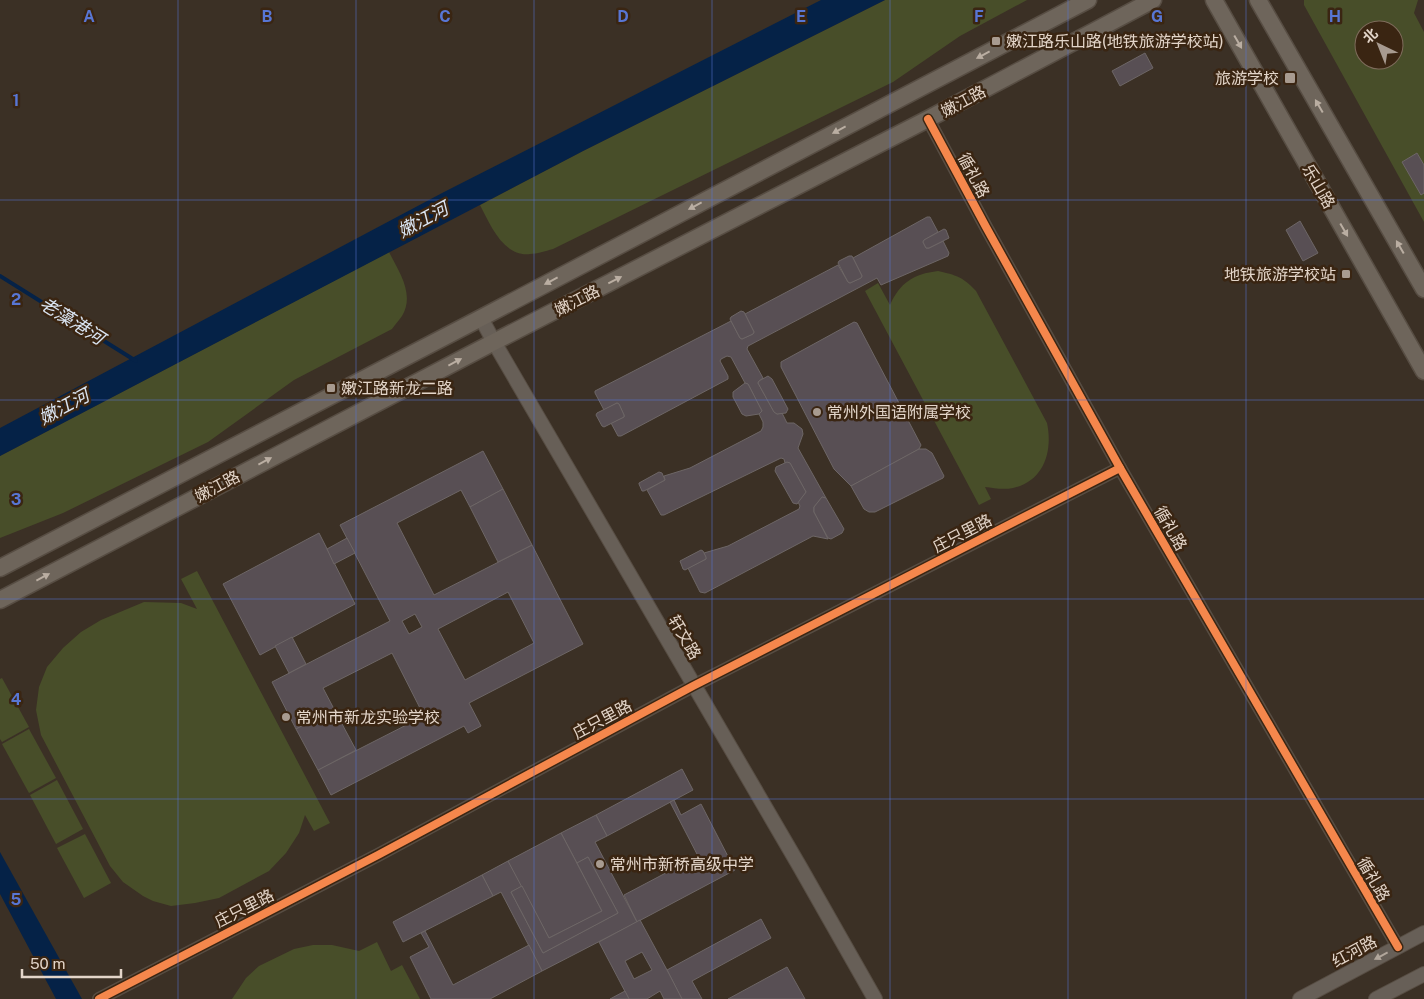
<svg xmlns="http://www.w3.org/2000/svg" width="1424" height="999" font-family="'Public Sans','Noto Sans SC',sans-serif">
<rect width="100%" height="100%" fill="#3b3025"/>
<g fill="#484e29" fill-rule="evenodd">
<path d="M885,0h142l-67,36 -67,46 -340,167c-8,2 -16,5 -23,5 -27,3 -40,-30 -50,-49l103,-54z"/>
<path d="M1304,0h114l-4,13 10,19v190l-120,-217zM1364,30h30v30h-30z"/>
<path d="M389,252c10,20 26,42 13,64 -3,4 -7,9 -10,13l-98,51 -86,62 -145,71 -63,25v-82z"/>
<path d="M938,271c18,4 25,6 38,20l71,132c6,28 -3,58 -34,65 -10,2 -19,0 -28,-1l6,12 -12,6 -114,-214 13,-8 12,22c10,-22 23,-31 48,-34z"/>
<polygon points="197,571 330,823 314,831 305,815 299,833 286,853 269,871 219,898 195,903 171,906 153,901 143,896 123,882 110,866 41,735 36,710 39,687 47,667 63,648 81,632 101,620 144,602 181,603 197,609 181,579"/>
<polygon points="2,678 29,727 2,742 0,739 0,679"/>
<polygon points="29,729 56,778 29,793 2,744"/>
<polygon points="57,780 83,829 56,844 30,795"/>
<polygon points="85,834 111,883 84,898 57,848"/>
<polygon points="377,942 391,971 402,965 420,999 232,999 246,978 259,966 294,949 313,945 332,945 359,951"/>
</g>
<g fill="#052247">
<polygon points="821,0 885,0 583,151 0,456 0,428 444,192"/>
<polygon points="0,852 82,999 56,999 0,894"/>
</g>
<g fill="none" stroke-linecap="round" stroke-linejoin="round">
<polyline stroke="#052247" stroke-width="4" points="0,276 136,361"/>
</g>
<g fill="#584f54" stroke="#6d6666" fill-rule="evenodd">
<polygon points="1145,53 1153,68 1120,86 1112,71"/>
<polygon points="1417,153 1424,165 1424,193 1421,195 1402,162"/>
<polygon points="927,217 930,217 938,232 924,240 923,242 926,248 929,248 943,241 949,253 948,256 881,285 877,278 748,346 747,349 763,378 759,381 758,383 774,412 777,414 782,413 787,423 794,423 802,429 803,434 798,448 826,498 822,497 814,507 814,512 828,539 813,536 705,593 700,592 688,568 706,559 704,553 728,546 799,509 800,506 798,502 806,492 790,463 785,463 784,459 781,458 664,515 661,515 647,490 665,480 664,476 690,468 761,431 763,427 763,422 759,414 762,411 748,384 745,383 731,357 727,356 721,359 720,361 728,376 728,379 621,436 618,436 611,423 624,417 624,415 619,404 617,403 604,410 595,393 595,391 731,321 740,338 742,339 753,334 754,332 745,314 838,265 848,282 850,283 861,278 862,276 853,258"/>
<polygon points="1300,221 1318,253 1303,261 1286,230"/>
<polygon points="944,229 946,230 949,238 929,248 926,248 923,242 924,240"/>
<polygon points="849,256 852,256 862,276 861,278 850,283 848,282 838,263 839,261"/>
<polygon points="741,311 744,312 754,332 753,334 742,339 740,338 730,319 731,317"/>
<polygon points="854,322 857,323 921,445 919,449 851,486 834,469 781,367 781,362"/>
<polygon points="768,376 772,379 788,409 786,413 777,414 774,412 758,383 759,381"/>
<polygon points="745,383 748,384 762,411 759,414 746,416 742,414 733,397 733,392"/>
<polygon points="617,403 619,404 624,415 624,417 604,427 602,426 596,415 597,413"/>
<polygon points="919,449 926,449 932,453 944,476 943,478 875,512 869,512 864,509 851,486"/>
<path d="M483,451l20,38 -33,18 -9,-17 -64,33 37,72 98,-50 51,99 -114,59 12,23 -13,7 -4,-7 -133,69 -13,-25 106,-54 -32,-63 -69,35 11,21 -38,20 -24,-47 118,-61 -50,-96zM508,592l26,51 -69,37 -27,-51zM415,614l7,13 -13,7 -7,-13z"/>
<polygon points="787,462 790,463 806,492 797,504 793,503 775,471 776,467"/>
<polygon points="659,472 662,473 665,480 644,491 642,491 639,484 639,483"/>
<polygon points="503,489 532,545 498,562 470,507"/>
<polygon points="822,497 826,498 844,529 842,533 831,539 828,538 814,512 814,507"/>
<polygon points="319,533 355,604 260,655 223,584"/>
<polygon points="347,538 355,553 334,564 327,549"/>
<polygon points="701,550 703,551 706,557 706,559 685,570 683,569 680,561"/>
<polygon points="292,637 306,664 289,673 275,646"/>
<polygon points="334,709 356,750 318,770 296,729"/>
<polygon points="682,769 693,790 607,836 596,815"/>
<polygon points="674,800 681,815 701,804 735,870 637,922 624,895 698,856 670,802"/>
<polygon points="596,815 607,836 595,842 637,922 542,971 501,892 493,896 482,875 508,861 522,886 511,892 543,953 618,913 588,857 577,863 561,833"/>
<polygon points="561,833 602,911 549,938 508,861"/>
<polygon points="588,857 618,913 543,953 511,892 522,886 549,938 602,911 577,863"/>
<polygon points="482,875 493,896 403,942 393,922"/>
<polygon points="761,919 771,938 692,981 702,999 682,999 667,970"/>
<path d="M640,920l27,50 15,29h-18l-4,-8 -13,8h-18l-30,-57zM642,952l10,18 -18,9 -9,-18z"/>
<polygon points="425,931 453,985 529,945 542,971 490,999 431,999 410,957 429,947 421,933"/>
<polygon points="787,967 805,999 728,999"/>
<polygon points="625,991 629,999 610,999"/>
</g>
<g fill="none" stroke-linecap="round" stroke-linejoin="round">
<defs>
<g id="minor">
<polyline points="928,119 986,227 1120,468 1398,947"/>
<polyline points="99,999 378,855 693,686 1120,468"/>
</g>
<g id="tertiary">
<polyline points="481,318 494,342 800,867 875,999"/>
<polyline points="1300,999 1424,933"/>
<polyline points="1376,999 1424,974"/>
</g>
<g id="secondary">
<polyline points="1214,0 1424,371"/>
<polyline points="1258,0 1424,289"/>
<polyline points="0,568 481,318 1088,0"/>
<polyline points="0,600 494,342 928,119 1153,0"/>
</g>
</defs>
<use href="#minor" stroke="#574d43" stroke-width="14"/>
<use href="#tertiary" stroke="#574d43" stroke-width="16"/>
<use href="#secondary" stroke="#574d43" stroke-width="19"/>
<use href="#minor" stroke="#675f57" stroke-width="11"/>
<use href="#tertiary" stroke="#675f57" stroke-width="14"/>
<use href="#secondary" stroke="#6e655b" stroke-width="16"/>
<defs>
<g id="cycleway">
<polyline points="928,119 986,227 1120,468 1398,947"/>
<polyline points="99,999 378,855 693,686 1120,468"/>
</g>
</defs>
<use href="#cycleway" stroke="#3a2512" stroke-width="11"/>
<use href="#cycleway" stroke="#f5874c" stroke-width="8"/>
</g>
<defs><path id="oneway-solid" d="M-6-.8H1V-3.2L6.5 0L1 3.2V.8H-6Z" transform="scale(1.25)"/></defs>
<g fill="#baaea2">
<use href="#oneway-solid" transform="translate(1238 42) rotate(60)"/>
<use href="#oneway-solid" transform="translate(983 55) rotate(152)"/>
<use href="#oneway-solid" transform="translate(1319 106) rotate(-120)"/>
<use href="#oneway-solid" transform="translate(839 130) rotate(152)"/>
<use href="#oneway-solid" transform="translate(695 206) rotate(152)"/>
<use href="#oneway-solid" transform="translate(1344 230) rotate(60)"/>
<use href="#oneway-solid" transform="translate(1400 247) rotate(-120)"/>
<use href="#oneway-solid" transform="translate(615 280) rotate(-27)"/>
<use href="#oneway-solid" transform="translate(551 281) rotate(152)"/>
<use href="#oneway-solid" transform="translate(455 362) rotate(-28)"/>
<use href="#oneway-solid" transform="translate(265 461) rotate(-28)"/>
<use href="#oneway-solid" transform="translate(43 577) rotate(-28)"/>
</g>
<use fill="#b1a69b" href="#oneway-solid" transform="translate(1381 956) rotate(152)"/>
<path fill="none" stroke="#5876d4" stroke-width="1" stroke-opacity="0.55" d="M178,0v999M356,0v999M534,0v999M712,0v999M890,0v999M1068,0v999M1246,0v999M0,200h1424M0,400h1424M0,599h1424M0,799h1424"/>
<g fill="#a89b90" stroke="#3a2512" stroke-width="2">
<rect x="991" y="36" width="10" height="10" rx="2.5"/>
<rect x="1284" y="72" width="12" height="12" rx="2.5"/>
<rect x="1341" y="269" width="10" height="10" rx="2.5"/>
<rect x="326" y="383" width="10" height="10" rx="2.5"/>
<circle cx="817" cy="412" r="5"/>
<circle cx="286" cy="717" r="5"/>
<circle cx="600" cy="864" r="5"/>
</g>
<g text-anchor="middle" stroke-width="5" stroke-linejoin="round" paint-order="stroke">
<g font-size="16" fill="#e3d5c9" stroke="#3a2512" text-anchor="start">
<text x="1006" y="47">嫩江路乐山路(地铁旅游学校站)</text>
<text x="1279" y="84" text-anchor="end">旅游学校</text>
<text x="1336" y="280" text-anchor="end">地铁旅游学校站</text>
<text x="341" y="394">嫩江路新龙二路</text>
<text x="827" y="418">常州外国语附属学校</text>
<text x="296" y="723">常州市新龙实验学校</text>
<text x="610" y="870">常州市新桥高级中学</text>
</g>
<g font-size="16" fill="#e3d5c9" stroke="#3a2512">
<text transform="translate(963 101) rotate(-28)" y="6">嫩江路</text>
<text transform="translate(974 175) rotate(62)" y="6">循礼路</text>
<text transform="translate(1319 186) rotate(60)" y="6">乐山路</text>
<text transform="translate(577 300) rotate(-27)" y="6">嫩江路</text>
<text transform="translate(217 486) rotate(-28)" y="6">嫩江路</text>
<text transform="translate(1171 528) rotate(60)" y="6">循礼路</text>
<text transform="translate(962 533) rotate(-27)" y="6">庄只里路</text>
<text transform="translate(685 637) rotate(60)" y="6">轩文路</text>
<text transform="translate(602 719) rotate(-28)" y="6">庄只里路</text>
<text transform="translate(1374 879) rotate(60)" y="6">循礼路</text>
<text transform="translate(244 908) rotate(-27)" y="6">庄只里路</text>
<text transform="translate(1354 951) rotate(-28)" y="6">红河路</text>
</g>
<g font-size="18" font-style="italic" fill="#dae5f3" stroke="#3a2512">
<text transform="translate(423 220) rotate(-28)" y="6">嫩江河</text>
<text transform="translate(72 321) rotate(32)" y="6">老藻港河</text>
<text transform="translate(64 407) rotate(-28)" y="6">嫩江河</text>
</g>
</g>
<g font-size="16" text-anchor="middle" font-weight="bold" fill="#5876d4" stroke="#3a2512" stroke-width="5" stroke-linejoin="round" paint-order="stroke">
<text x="89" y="22">A</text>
<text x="267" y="22">B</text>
<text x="445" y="22">C</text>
<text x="623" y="22">D</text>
<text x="801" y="22">E</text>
<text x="979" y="22">F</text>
<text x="1157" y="22">G</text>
<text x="1335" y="22">H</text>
<text x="16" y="106">1</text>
<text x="16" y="305">2</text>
<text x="16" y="505">3</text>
<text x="16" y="705">4</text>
<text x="16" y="905">5</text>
</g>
<g transform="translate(1379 45) rotate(317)"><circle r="24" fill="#3a2512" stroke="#7e6b5b"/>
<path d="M0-4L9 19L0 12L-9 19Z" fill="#a89b90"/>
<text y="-8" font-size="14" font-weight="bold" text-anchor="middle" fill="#e3d5c9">北</text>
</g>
<path d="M22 969v8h99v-8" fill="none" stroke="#e3d5c9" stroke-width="2.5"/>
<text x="30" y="969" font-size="15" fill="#e3d5c9" stroke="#3a2512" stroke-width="4" paint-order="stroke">50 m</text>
</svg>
